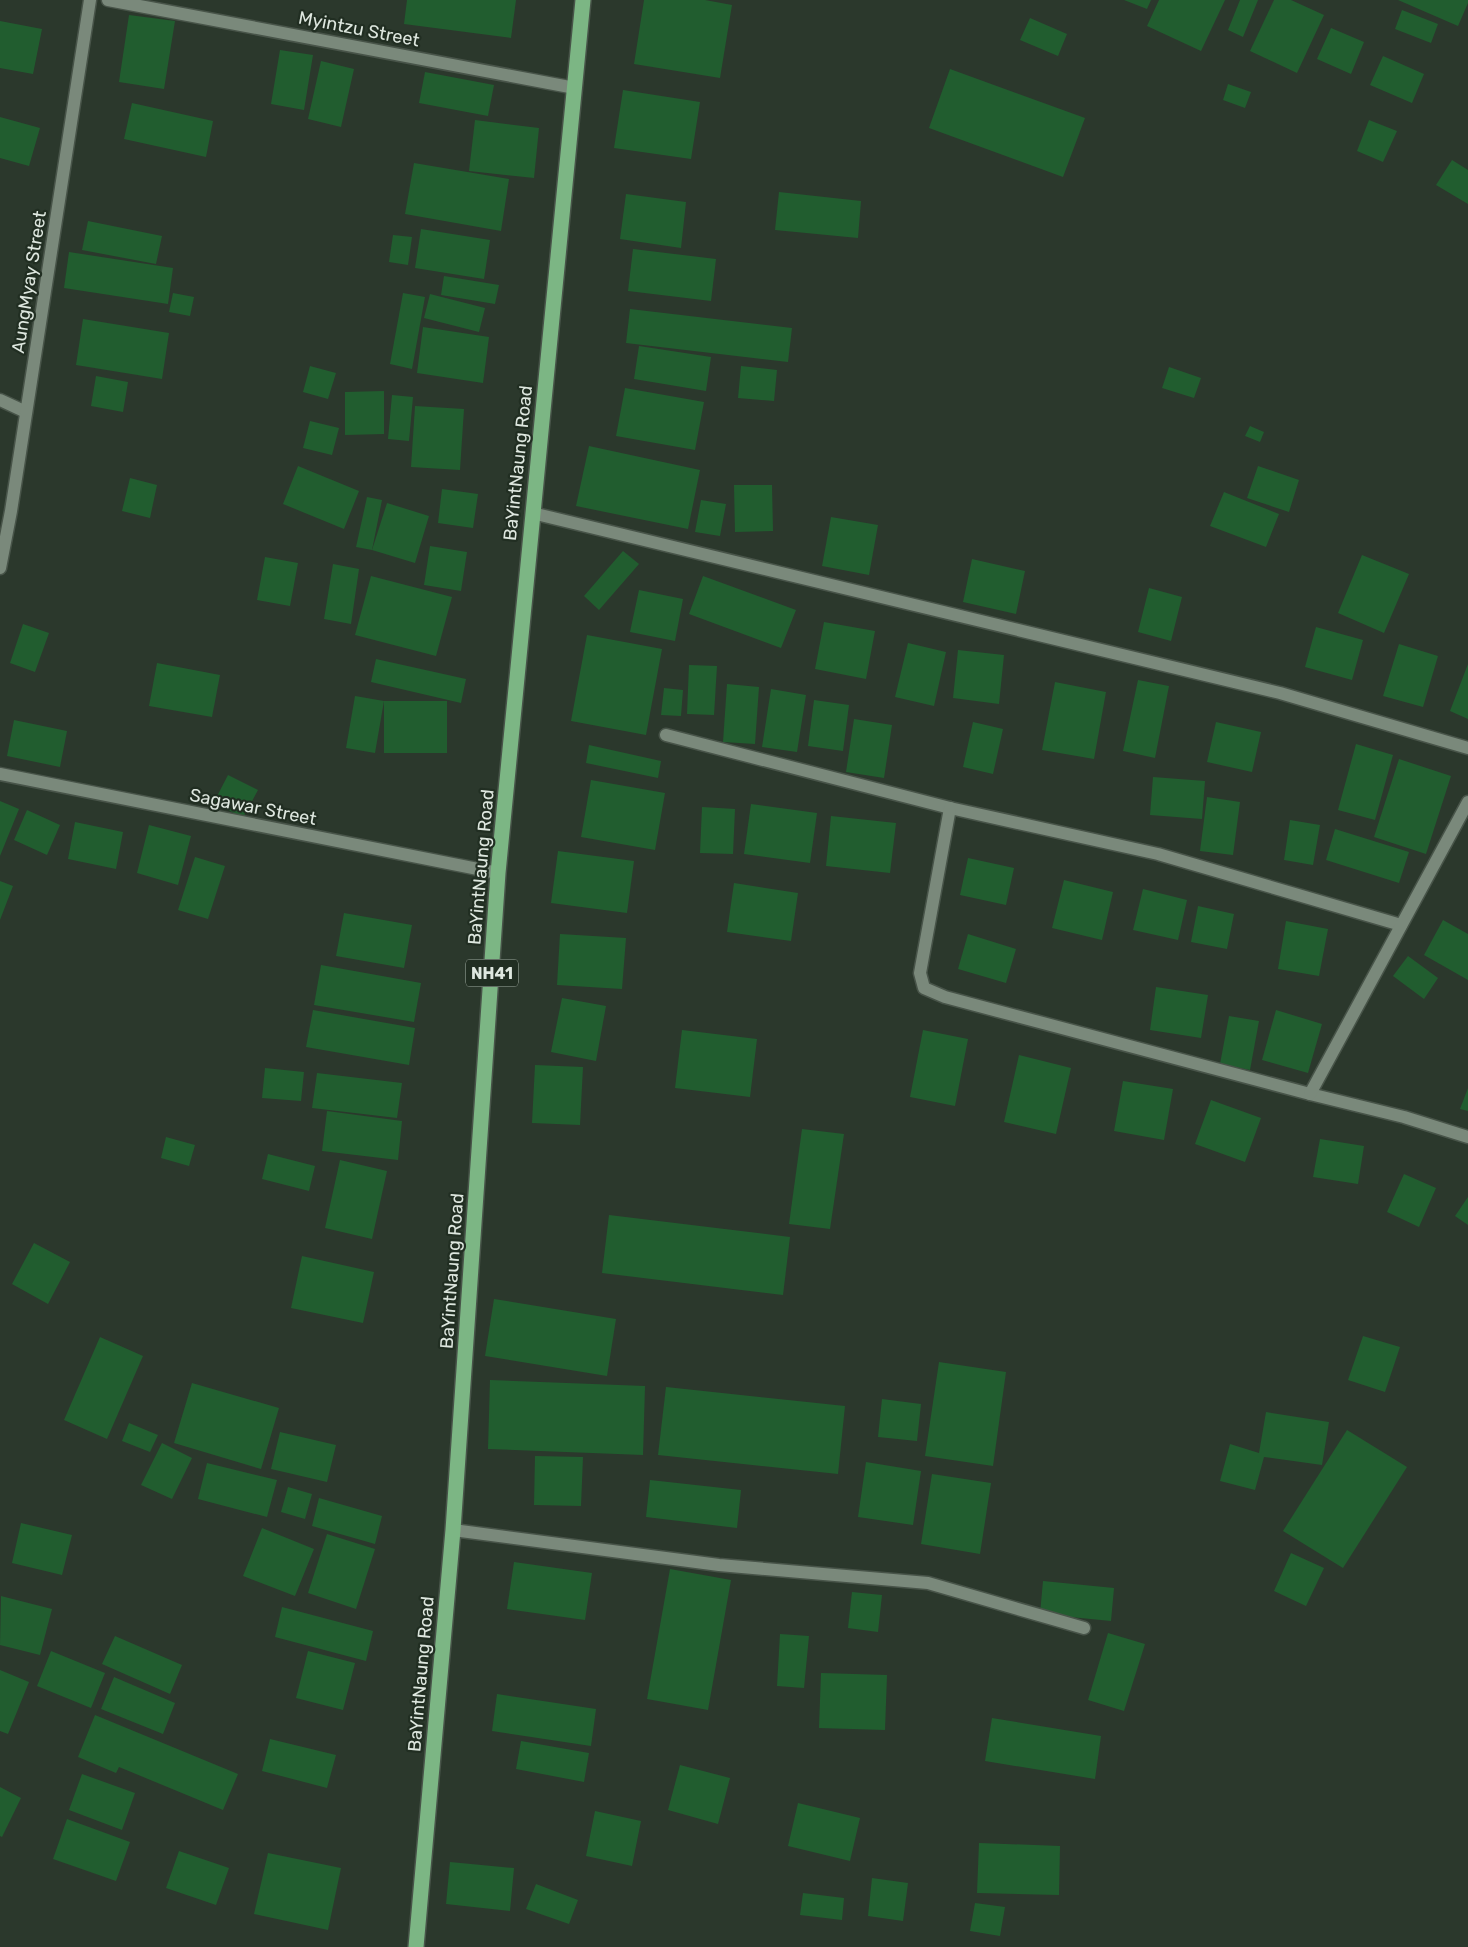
<svg xmlns="http://www.w3.org/2000/svg" width="1468" height="1947" font-family="Rubik,sans-serif">
<rect width="100%" height="100%" fill="#2b382c"/>
<g fill="#215d2f">
<polygon points="407,0 516,0 511,38 404,24"/>
<polygon points="644,0 705,0 732,5 720,78 634,64"/>
<polygon points="1124,0 1151,0 1147,9"/>
<polygon points="1159,0 1225,0 1201,51 1147,26"/>
<polygon points="1240,0 1258,0 1243,37 1228,30"/>
<polygon points="1274,0 1291,0 1324,15 1297,73 1250,51"/>
<polygon points="1398,0 1468,0 1468,3 1458,26"/>
<polygon points="1402,10 1438,24 1431,43 1395,29"/>
<polygon points="129,15 175,21 164,89 119,82"/>
<polygon points="1030,18 1067,34 1058,56 1020,40"/>
<polygon points="0,21 42,29 33,74 0,68"/>
<polygon points="1331,28 1364,42 1351,74 1317,59"/>
<polygon points="280,50 313,55 304,110 271,104"/>
<polygon points="1383,56 1424,74 1412,103 1370,85"/>
<polygon points="321,61 354,69 341,127 308,119"/>
<polygon points="950,69 1085,118 1063,177 929,128"/>
<polygon points="425,72 494,85 488,116 419,103"/>
<polygon points="1228,84 1251,92 1245,108 1223,100"/>
<polygon points="623,90 700,102 691,159 614,148"/>
<polygon points="132,103 213,121 206,157 124,139"/>
<polygon points="0,117 40,128 29,166 0,158"/>
<polygon points="475,120 539,128 534,178 469,171"/>
<polygon points="1369,120 1397,131 1383,162 1357,151"/>
<polygon points="1452,160 1468,170 1468,204 1436,185"/>
<polygon points="414,163 509,179 501,231 405,214"/>
<polygon points="779,192 861,201 858,238 775,230"/>
<polygon points="626,194 686,202 681,248 620,239"/>
<polygon points="88,221 162,236 156,264 82,250"/>
<polygon points="421,229 490,240 484,279 415,268"/>
<polygon points="393,235 412,237 408,265 389,262"/>
<polygon points="633,249 716,259 711,301 628,291"/>
<polygon points="69,252 173,268 168,304 64,288"/>
<polygon points="444,276 499,285 495,304 441,295"/>
<polygon points="173,293 194,297 190,316 169,312"/>
<polygon points="403,293 425,297 412,369 390,364"/>
<polygon points="430,294 485,308 479,332 424,318"/>
<polygon points="630,309 792,328 788,362 626,343"/>
<polygon points="83,319 169,333 162,379 76,365"/>
<polygon points="423,327 489,337 483,383 417,373"/>
<polygon points="639,346 711,357 706,391 634,379"/>
<polygon points="310,366 336,373 328,399 303,392"/>
<polygon points="741,366 777,370 774,401 738,398"/>
<polygon points="1169,367 1201,378 1194,398 1162,388"/>
<polygon points="96,376 128,382 123,412 91,406"/>
<polygon points="625,388 704,402 695,450 616,436"/>
<polygon points="384,391 384,434 345,435 345,392"/>
<polygon points="392,395 413,397 409,441 388,439"/>
<polygon points="415,406 464,409 460,470 411,467"/>
<polygon points="310,421 339,428 332,455 303,448"/>
<polygon points="1250,426 1264,432 1260,442 1245,436"/>
<polygon points="589,446 700,470 688,529 576,506"/>
<polygon points="298,466 359,491 344,529 283,504"/>
<polygon points="1258,466 1299,480 1289,512 1247,498"/>
<polygon points="130,478 157,485 150,518 122,511"/>
<polygon points="734,485 772,485 773,531 735,532"/>
<polygon points="442,489 478,494 473,528 438,523"/>
<polygon points="1224,492 1279,514 1266,547 1210,526"/>
<polygon points="367,497 382,500 372,550 356,547"/>
<polygon points="701,500 726,504 720,536 695,532"/>
<polygon points="387,503 429,516 415,563 372,550"/>
<polygon points="831,517 878,525 869,575 822,566"/>
<polygon points="430,546 467,552 461,591 424,585"/>
<polygon points="623,551 639,564 599,610 584,596"/>
<polygon points="1362,555 1409,574 1384,633 1338,613"/>
<polygon points="265,557 298,563 290,606 257,600"/>
<polygon points="972,559 1025,571 1016,614 963,602"/>
<polygon points="333,564 359,569 351,624 324,619"/>
<polygon points="371,576 452,597 436,656 355,635"/>
<polygon points="703,576 796,610 781,648 689,614"/>
<polygon points="1149,588 1182,597 1171,641 1138,632"/>
<polygon points="639,590 683,599 675,641 630,632"/>
<polygon points="824,622 875,631 866,679 815,669"/>
<polygon points="23,624 49,633 35,672 10,663"/>
<polygon points="1316,627 1363,640 1352,680 1305,667"/>
<polygon points="587,635 662,649 646,735 571,721"/>
<polygon points="908,643 946,652 934,706 895,697"/>
<polygon points="1399,644 1438,656 1423,707 1383,696"/>
<polygon points="958,650 1004,655 999,704 953,698"/>
<polygon points="376,659 466,679 461,703 371,682"/>
<polygon points="157,663 220,675 212,717 149,706"/>
<polygon points="1468,664 1468,719 1450,711"/>
<polygon points="689,665 717,666 714,715 687,714"/>
<polygon points="1138,680 1169,686 1155,758 1123,751"/>
<polygon points="1055,682 1106,692 1094,759 1042,750"/>
<polygon points="727,684 759,687 755,744 723,742"/>
<polygon points="664,688 683,690 681,716 661,715"/>
<polygon points="771,689 806,695 797,752 762,747"/>
<polygon points="355,696 384,701 375,753 346,748"/>
<polygon points="814,700 849,705 843,751 808,746"/>
<rect x="384" y="701" width="63" height="52"/>
<polygon points="854,719 892,725 884,778 846,772"/>
<polygon points="14,720 67,731 60,767 7,756"/>
<polygon points="973,722 1003,729 993,774 963,767"/>
<polygon points="1216,722 1261,732 1252,772 1207,762"/>
<polygon points="1356,744 1393,755 1375,820 1338,810"/>
<polygon points="589,745 661,761 658,778 586,763"/>
<polygon points="1399,759 1451,776 1426,854 1374,837"/>
<polygon points="228,775 258,790 243,818 214,802"/>
<polygon points="1153,777 1205,781 1202,819 1150,815"/>
<polygon points="591,780 665,793 655,850 581,837"/>
<polygon points="1207,797 1240,802 1233,855 1200,851"/>
<polygon points="0,801 19,809 0,856"/>
<polygon points="751,804 817,813 810,863 744,854"/>
<polygon points="702,807 735,809 733,854 700,853"/>
<polygon points="27,810 60,825 47,855 14,840"/>
<polygon points="831,816 896,823 890,873 826,866"/>
<polygon points="1290,820 1320,825 1313,865 1284,860"/>
<polygon points="75,822 123,832 116,869 68,859"/>
<polygon points="149,825 191,836 178,885 137,873"/>
<polygon points="1335,829 1409,852 1399,883 1326,860"/>
<polygon points="558,851 634,861 627,913 551,903"/>
<polygon points="195,857 225,866 208,919 178,910"/>
<polygon points="968,858 1014,868 1006,905 960,895"/>
<polygon points="1064,880 1113,892 1102,940 1052,928"/>
<polygon points="0,881 13,886 0,920"/>
<polygon points="734,883 798,893 791,941 727,932"/>
<polygon points="1143,889 1187,900 1178,940 1133,930"/>
<polygon points="1198,906 1234,914 1227,949 1191,942"/>
<polygon points="344,913 412,925 404,968 336,956"/>
<polygon points="1443,920 1468,934 1468,980 1424,955"/>
<polygon points="1286,921 1328,929 1319,976 1278,969"/>
<polygon points="560,934 626,938 622,989 557,985"/>
<polygon points="968,934 1016,949 1006,983 958,969"/>
<polygon points="1408,956 1438,978 1424,999 1393,976"/>
<polygon points="321,965 421,983 414,1022 314,1005"/>
<polygon points="1156,987 1208,995 1201,1038 1150,1030"/>
<polygon points="562,998 606,1006 596,1061 551,1052"/>
<polygon points="313,1010 415,1028 409,1065 306,1047"/>
<polygon points="1276,1010 1322,1024 1308,1073 1262,1060"/>
<polygon points="1229,1016 1259,1021 1250,1070 1220,1064"/>
<polygon points="682,1030 757,1039 750,1097 675,1088"/>
<polygon points="923,1030 968,1039 955,1106 910,1097"/>
<polygon points="1019,1055 1071,1068 1056,1134 1004,1122"/>
<polygon points="535,1065 583,1067 580,1125 532,1123"/>
<polygon points="265,1068 304,1072 301,1101 262,1098"/>
<polygon points="317,1073 402,1083 397,1118 312,1108"/>
<polygon points="1123,1081 1173,1089 1164,1140 1114,1131"/>
<polygon points="1468,1088 1468,1111 1460,1109"/>
<polygon points="1211,1100 1261,1118 1245,1162 1195,1144"/>
<polygon points="327,1111 402,1121 398,1160 322,1151"/>
<polygon points="802,1129 844,1134 830,1229 789,1224"/>
<polygon points="166,1137 195,1145 189,1166 161,1158"/>
<polygon points="1320,1139 1364,1146 1358,1184 1313,1177"/>
<polygon points="268,1154 315,1166 309,1191 262,1179"/>
<polygon points="340,1160 387,1171 372,1239 325,1228"/>
<polygon points="1404,1174 1436,1188 1419,1227 1387,1212"/>
<polygon points="1468,1197 1468,1225 1455,1216"/>
<polygon points="609,1215 790,1237 783,1295 602,1273"/>
<polygon points="34,1243 70,1262 48,1304 12,1284"/>
<polygon points="302,1256 374,1272 363,1323 291,1308"/>
<polygon points="494,1299 616,1319 607,1376 485,1356"/>
<polygon points="1363,1336 1400,1347 1385,1392 1348,1380"/>
<polygon points="100,1337 143,1356 107,1439 64,1420"/>
<polygon points="939,1362 1006,1372 993,1466 925,1456"/>
<polygon points="490,1380 645,1386 643,1455 488,1449"/>
<polygon points="192,1383 279,1408 261,1469 174,1443"/>
<polygon points="666,1387 845,1406 838,1474 658,1455"/>
<polygon points="882,1399 921,1404 917,1441 878,1437"/>
<polygon points="1266,1412 1329,1422 1322,1465 1264,1457 1255,1490 1220,1481 1230,1444 1259,1453"/>
<polygon points="129,1423 158,1435 150,1452 122,1441"/>
<polygon points="1347,1430 1407,1467 1343,1568 1283,1531"/>
<polygon points="280,1432 336,1445 327,1482 271,1469"/>
<polygon points="162,1443 192,1458 172,1499 141,1485"/>
<polygon points="535,1456 583,1457 581,1506 534,1505"/>
<polygon points="866,1462 921,1471 913,1525 858,1517"/>
<polygon points="207,1463 277,1480 267,1517 198,1499"/>
<polygon points="932,1474 991,1483 980,1554 921,1544"/>
<polygon points="650,1480 741,1490 737,1528 646,1517"/>
<polygon points="288,1487 312,1494 305,1519 281,1512"/>
<polygon points="319,1498 382,1516 375,1544 312,1526"/>
<polygon points="21,1523 72,1535 62,1575 12,1563"/>
<polygon points="262,1528 314,1549 295,1596 243,1576"/>
<polygon points="327,1534 375,1549 356,1609 308,1593"/>
<polygon points="1291,1553 1324,1568 1306,1606 1274,1591"/>
<polygon points="514,1562 592,1573 585,1620 507,1609"/>
<polygon points="670,1569 731,1580 708,1710 647,1699"/>
<polygon points="1043,1581 1114,1588 1111,1621 1040,1614"/>
<polygon points="852,1592 882,1595 878,1632 848,1628"/>
<polygon points="1,1596 52,1609 40,1655 0,1645"/>
<polygon points="282,1607 373,1631 366,1661 275,1637"/>
<polygon points="1108,1633 1145,1644 1124,1711 1088,1700"/>
<polygon points="780,1634 809,1636 804,1688 777,1686"/>
<polygon points="115,1636 182,1665 170,1694 102,1664"/>
<polygon points="51,1651 105,1673 91,1708 37,1686"/>
<polygon points="308,1651 355,1663 343,1710 296,1698"/>
<polygon points="0,1670 29,1682 8,1734 0,1731"/>
<polygon points="821,1673 887,1675 885,1730 819,1728"/>
<polygon points="114,1677 175,1703 163,1734 101,1709"/>
<polygon points="497,1694 596,1709 591,1746 492,1731"/>
<polygon points="95,1715 238,1774 223,1810 119,1767 116,1773 78,1757"/>
<polygon points="992,1718 1101,1736 1095,1779 985,1761"/>
<polygon points="270,1739 336,1755 327,1788 262,1771"/>
<polygon points="521,1741 589,1753 584,1782 516,1769"/>
<polygon points="680,1765 730,1778 718,1824 668,1810"/>
<polygon points="82,1774 135,1793 122,1830 69,1810"/>
<polygon points="0,1787 21,1798 2,1837 0,1836"/>
<polygon points="798,1803 860,1818 850,1861 788,1846"/>
<polygon points="595,1811 641,1821 632,1866 586,1856"/>
<polygon points="67,1819 130,1842 116,1881 53,1859"/>
<polygon points="979,1843 1060,1846 1059,1895 977,1893"/>
<polygon points="179,1851 229,1868 216,1905 166,1888"/>
<polygon points="268,1853 341,1868 328,1930 254,1914"/>
<polygon points="450,1862 514,1868 510,1911 446,1904"/>
<polygon points="872,1878 908,1883 903,1921 868,1916"/>
<polygon points="536,1884 578,1900 569,1924 526,1909"/>
<polygon points="803,1893 844,1898 842,1920 800,1915"/>
<polygon points="975,1903 1005,1907 1000,1936 970,1931"/>
</g>
<g fill="none" stroke-linecap="round" stroke-linejoin="round">
<defs>
<g id="street">
<polyline points="108,0 575,88"/>
<polyline points="0,400 26,412"/>
<polyline points="532,513 1280,693 1468,748"/>
<polyline points="0,568 11,511 90,0"/>
<polyline points="666,735 950,808 1158,854 1401,925"/>
<polyline points="0,774 498,873"/>
<polyline points="950,808 920,973 924,988 945,997 1310,1094 1404,1117 1468,1137"/>
<polyline points="1310,1094 1468,802"/>
<polyline points="453,1530 719,1565 928,1583 1084,1628"/>
</g>
<polyline id="highway" points="416,1947 453,1530 498,873 583,0"/>
</defs>
<use href="#street" stroke="#485449" stroke-width="15"/>
<use href="#highway" stroke="#485449" stroke-width="18"/>
<use href="#street" stroke="#7a897b" stroke-width="12"/>
<use href="#highway" stroke="#7cb684" stroke-width="15"/>
</g>
<g text-anchor="middle" stroke-width="4.5" stroke-linejoin="round" paint-order="stroke">
<rect fill="#212e22" stroke="#a5b0a6" stroke-width="1" x="466" y="959.5" width="52" height="27" rx="4"/>
<g font-size="16" font-weight="bold" fill="#dee7df">
<text x="492" y="979">NH41</text>
</g>
<g font-size="18" fill="#dee7df" stroke="#212e22">
<text transform="translate(359 29) rotate(11)" y="6">Myintzu Street</text>
<text transform="translate(29 282) rotate(-81)" y="6">AungMyay Street</text>
<text transform="translate(518 463) rotate(-84)" y="6">BaYintNaung Road</text>
<text transform="translate(253 807) rotate(11)" y="6">Sagawar Street</text>
<text transform="translate(481 867) rotate(-85)" y="6">BaYintNaung Road</text>
<text transform="translate(452 1271) rotate(-86)" y="6">BaYintNaung Road</text>
<text transform="translate(421 1674) rotate(-85)" y="6">BaYintNaung Road</text>
</g>
</g>
</svg>
